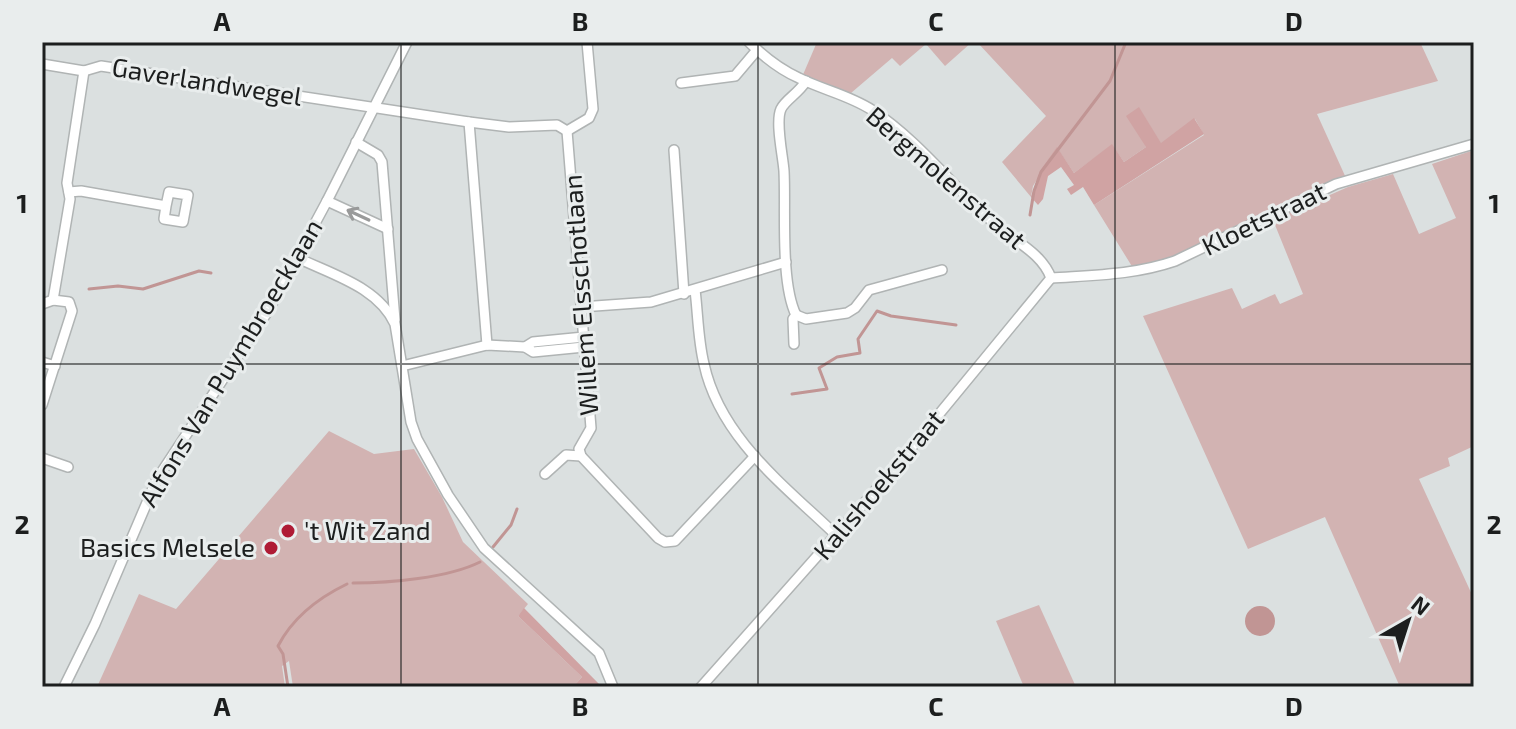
<svg xmlns="http://www.w3.org/2000/svg" width="1516" height="729" font-family="'Exo 2',sans-serif">
<rect width="100%" height="100%" fill="#dbe0e0"/>
<g fill="#d2b3b2">
<polygon points="817,42 972,42 945,66 926,44 900,66 892,58 851,93 802,77"/>
<polygon points="977,42 1420,42 1438,81 1317,114 1346,178 1169,259 1133,268 1094,205 1204,135 1195,119 1161,144 1139,108 1146,147 1124,162 1112,145 1074,173 1057,148 1033,186 1031,197 1002,162 1046,116"/>
<polygon points="1474,150 1474,446 1448,458 1450,466 1419,479 1474,599 1474,687 1400,687 1325,517 1248,549 1143,316 1232,288 1242,309 1275,294 1280,304 1303,294 1273,220 1348,187 1393,174 1419,234 1456,218 1432,164"/>
<polygon points="329,431 374,454 414,449 442,497 463,542 528,604 518,616 582,677 573,687 293,687 289,661 282,666 285,687 97,687 139,594 176,609"/>
<polygon points="1039,605 1076,687 1024,687 996,621"/>
</g>
<g fill="#d0a3a3">
<polygon points="1139,107 1161,143 1194,118 1204,134 1094,205 1083,187 1071,195 1067,189 1074,185 1061,167 1048,176 1043,199 1038,205 1031,197 1040,171 1057,147 1074,173 1112,144 1124,162 1146,147 1126,116"/>
<polygon points="524,608 599,684 596,687 573,687 582,677 518,616"/>
</g>
<circle fill="#c19594" cx="1260" cy="621" r="15"/>
<g fill="none" stroke-linecap="round" stroke-linejoin="round">
<g stroke="#c19594" stroke-width="3">
<polyline points="1030,215 1034,191 1041,172 1110,81 1126,42"/>
<polyline points="89,289 118,286 143,289 199,271 211,273"/>
<polyline points="792,394 827,389 819,368 837,357 860,353 858,339 877,311 891,316 956,325"/>
<polyline points="493,547 511,525 517,509"/>
<path d="M353,583c36,0 95,-5 127,-21"/>
<path d="M288,687l-5,-33 -5,-8c15,-29 40,-48 69,-62"/>
</g>
<defs>
<g id="minor">
<path d="M749,42c14,14 32,28 50,36 24,12 50,17 73,32 47,31 81,77 122,113 20,18 48,30 57,55"/>
<polyline points="42,64 84,71 101,66 469,122 509,127 557,125 567,131 589,118 593,109 587,42"/>
<polyline points="681,83 735,76 757,50"/>
<polyline points="469,122 487,345"/>
<polyline points="567,131 591,428 579,449 581,456 658,538 665,542 675,541 755,456"/>
<polyline points="356,142 378,155 382,162 395,320"/>
<polyline points="674,150 684,294"/>
<polyline points="69,192 81,191 166,206 164,219 183,222 188,195 169,192 166,206"/>
<polyline points="327,201 388,229"/>
<path d="M298,258c35,17 80,29 97,66l16,98 6,17 31,56 36,53 115,105 14,34"/>
<path d="M1051,278c43,-3 83,-3 124,-17l161,-77 138,-40"/>
<path d="M695,290c3,24 3,50 9,74 16,74 81,122 133,172"/>
<polyline points="53,300 70,199 67,183 84,71"/>
<polyline points="42,304 53,300 69,302 72,311 42,405"/>
<polyline points="581,307 651,302 786,262"/>
<polyline points="796,315 806,319 847,313 855,308 869,290 942,270"/>
<path d="M794,344l-1,-25 3,-4c-16,-33 -10,-106 -12,-144 -1,-15 -9,-49 -3,-62 4,-9 18,-16 25,-28"/>
<polyline points="525,347 533,342 584,337"/>
<polyline points="42,362 55,366"/>
<polyline points="402,366 487,345 525,347 533,352 584,347"/>
<polyline points="42,458 68,467"/>
<polyline points="545,474 566,455 581,456"/>
<polyline points="64,687 95,624 157,479 268,311 327,201 407,42"/>
<polyline points="701,687 889,475 1051,278"/>
</g>
</defs>
<use href="#minor" stroke="#b0b4b4" stroke-width="12"/>
<use href="#minor" stroke="#fff" stroke-width="9"/>
</g>
<defs><path id="oneway-shaft" d="M-6 0H5M1.5-3L5.5 0L1.5 3" fill="none" stroke-width="1.6" stroke-linecap="round" stroke-linejoin="round" transform="scale(2)"/></defs>
<use stroke="#999a9a" href="#oneway-shaft" transform="translate(358 215) rotate(-155)"/>
<path fill="none" stroke="#1c1e1e" stroke-width="2" stroke-opacity="0.55" d="M401,42v645M758,42v645M1115,42v645M42,364h1432"/>
<g fill="#af1b35" stroke="#e9eded" stroke-width="3">
<circle cx="288" cy="531" r="8"/>
<circle cx="271" cy="548" r="8"/>
</g>
<g text-anchor="middle" stroke-width="6" stroke-linejoin="round" paint-order="stroke">
<g font-size="26" fill="#1c1e1e" stroke="#e9eded">
<text transform="translate(207 82) rotate(9)" y="9">Gaverlandwegel</text>
<text transform="translate(946 178) rotate(41)" y="9">Bergmolenstraat</text>
<text transform="translate(1264 219) rotate(-26)" y="9">Kloetstraat</text>
<text transform="translate(581 295) rotate(-94)" y="9">Willem Elsschotlaan</text>
<text transform="translate(231 363) rotate(-59)" y="9">Alfons Van Puymbroecklaan</text>
<text transform="translate(879 485) rotate(-50)" y="9">Kalishoekstraat</text>
</g>
<g font-size="26" fill="#1c1e1e" stroke="#e9eded" text-anchor="start">
<text x="304" y="540">'t Wit Zand</text>
<text x="255" y="557" text-anchor="end">Basics Melsele</text>
</g>
</g>
<rect width="1516" height="729" fill="none" stroke="#e9eded" stroke-width="88"/>
<g transform="translate(1408 621) rotate(39)" stroke="#e9eded" stroke-width="6" paint-order="stroke">
<path d="M0-6L14 30L0 20L-14 30Z" fill="#1c1e1e"/>
<text y="-12" font-size="22" font-weight="bold" text-anchor="middle" fill="#1c1e1e">N</text>
</g>
<rect x="44" y="44" width="1428" height="641" fill="none" stroke="#1c1e1e" stroke-width="3"/>
<g font-size="26" text-anchor="middle" font-weight="bold" fill="#1c1e1e">
<text x="222" y="31">A</text>
<text x="580" y="31">B</text>
<text x="936" y="31">C</text>
<text x="1294" y="31">D</text>
<text x="22" y="213">1</text>
<text x="1494" y="213">1</text>
<text x="22" y="534">2</text>
<text x="1494" y="534">2</text>
<text x="222" y="716">A</text>
<text x="580" y="716">B</text>
<text x="936" y="716">C</text>
<text x="1294" y="716">D</text>
</g>
</svg>
